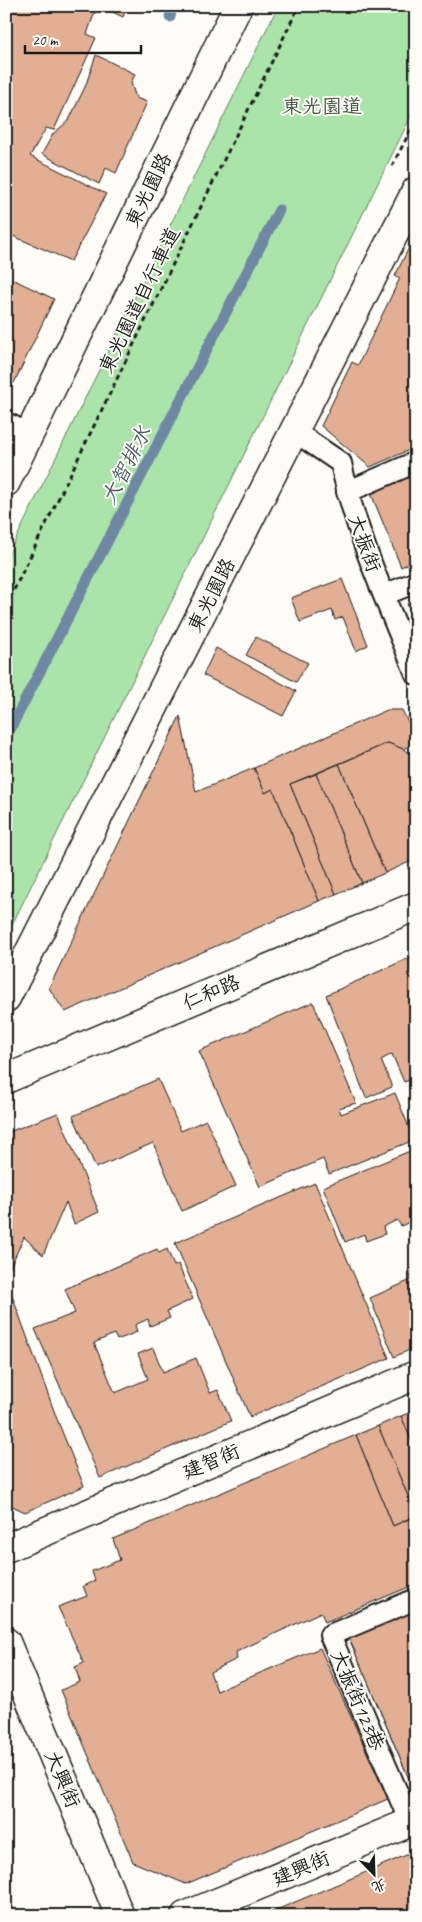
<svg xmlns="http://www.w3.org/2000/svg" width="422" height="1922" font-family="Caveat,'LXGW WenKai TC',sans-serif">
<rect width="100%" height="100%" fill="#fdfcf7"/>
<filter id="ink" filterUnits="userSpaceOnUse"><feTurbulence type="fractalNoise" baseFrequency=".02" numOctaves="2"/><feDisplacementMap in="SourceGraphic" scale="10" xChannelSelector="R" yChannelSelector="G"/><feConvolveMatrix kernelMatrix="1 2 1 2 8 2 1 2 1" color-interpolation-filters="sRGB"/></filter>
<g filter="url(#ink)">
<polygon fill="#abe4a9" stroke="#648062" points="278,6 416,6 416,106 6,937 6,559"/>
<g fill="none" stroke-linecap="round" stroke-linejoin="round">
<g stroke="#6e88a4" stroke-width="11">
<polyline points="170,17 172,6"/>
<polyline points="6,737 279,210"/>
</g>
</g>
<g fill="#e2af94" stroke="#1c1c1c">
<polygon points="6,6 97,6 87,34 96,38 54,130 46,128 30,156 106,194 71,261 6,233"/>
<polygon points="100,6 127,6 123,17"/>
<polygon points="96,55 135,74 131,83 136,98 147,102 116,173 106,168 99,184 42,154 53,134 69,120 85,87"/>
<polygon points="416,233 416,447 370,467 321,426 352,362 358,365 400,278 395,276"/>
<polygon points="6,276 54,299 14,383 6,385"/>
<polygon points="416,470 416,560 401,567 370,491"/>
<polygon points="342,579 368,645 356,651 343,617 335,620 332,610 300,622 291,598"/>
<polygon points="416,600 416,623 407,604"/>
<polygon points="256,637 308,663 296,682 246,655"/>
<polygon points="216,648 296,691 283,716 203,675"/>
<polygon points="387,710 402,710 416,738 416,742 403,749 388,743 290,784 336,894 319,901 273,789 265,793 254,768"/>
<polygon points="180,716 196,792 254,768 265,793 273,789 319,901 65,1012 49,988"/>
<polygon points="388,743 403,749 416,758 416,859 385,873 339,764"/>
<polygon points="339,764 385,873 362,883 316,774"/>
<polygon points="316,774 362,883 336,894 290,784"/>
<polygon points="416,955 416,1078 404,1082 392,1054 381,1060 392,1087 366,1098 326,995"/>
<polygon points="313,1002 356,1103 339,1108 341,1114 395,1093 414,1140 329,1174 323,1159 260,1187 199,1051"/>
<polygon points="158,1079 181,1131 206,1120 236,1186 182,1211 153,1143 96,1168 73,1116"/>
<polygon points="58,1113 99,1212 74,1224 66,1202 43,1255 24,1237 6,1276 6,1133"/>
<polygon points="410,1151 416,1166 416,1219 401,1226 397,1220 383,1227 385,1234 366,1241 364,1234 345,1242 323,1187"/>
<polygon points="315,1183 389,1358 250,1417 175,1243"/>
<polygon points="157,1249 159,1253 167,1249 174,1266 178,1264 193,1299 167,1311 170,1318 150,1326 148,1319 135,1325 137,1332 117,1340 114,1334 94,1343 115,1393 148,1379 138,1354 153,1348 163,1372 196,1358 210,1393 218,1390 231,1421 100,1478 35,1329 75,1313 65,1289"/>
<polygon points="416,1267 416,1347 394,1357 370,1298 411,1280 409,1269"/>
<polygon points="6,1279 57,1419 84,1486 25,1512 6,1503"/>
<polygon points="416,1410 416,1451 401,1416"/>
<polygon points="401,1416 416,1451 416,1515 378,1426"/>
<polygon points="378,1426 416,1515 393,1526 356,1435"/>
<polygon points="356,1435 393,1526 416,1516 416,1584 325,1622 321,1612 236,1652 237,1659 210,1672 217,1691 320,1648 388,1799 186,1884 133,1862 61,1690 80,1682 75,1667 84,1663 58,1607 87,1596 83,1586 95,1581 92,1571 120,1560 113,1539"/>
<polygon points="416,1610 416,1787 413,1788 349,1638"/>
<polygon points="416,1610 416,1787 413,1788 349,1638"/>
<polygon points="416,1851 416,1916 262,1916"/>
</g>
<g fill="none" stroke-linecap="round" stroke-linejoin="round">
<defs>
<g id="service">
<polyline points="6,423 30,434"/>
<path d="M294,431l47,32c14,70 48,144 75,211"/>
<polyline points="347,492 416,462"/>
<polyline points="384,595 416,582"/>
<polyline points="410,1822 330,1635 416,1599"/>
</g>
<g id="minor">
<polyline points="6,482 238,6"/>
<polyline points="6,998 416,191"/>
<polyline points="6,1079 416,906"/>
<polyline points="6,1548 416,1375"/>
<polyline points="6,1642 120,1916"/>
<polyline points="185,1916 416,1820"/>
</g>
</defs>
<use href="#service" stroke="#1c1c1c" stroke-width="24"/>
<use href="#minor" stroke="#1c1c1c" stroke-width="31"/>
<g stroke="#1c1c1c" stroke-width="3" stroke-dasharray="5 4" stroke-linecap="butt">
<polyline points="392,166 416,120"/>
<polyline points="6,606 299,6"/>
</g>
<use href="#service" stroke="#fdfcf7" stroke-width="20"/>
<use href="#minor" stroke="#fdfcf7" stroke-width="28"/>
</g>
</g>
<g text-anchor="middle" stroke-width="4" stroke-linejoin="round" paint-order="stroke">
<g font-size="20" fill="#475846" stroke="#fdfcf7">
<text x="322" y="113">東光園道</text>
</g>
<g font-size="20" fill="#1c1c1c" stroke="#fdfcf7">
<text transform="translate(148 190) rotate(-64)" y="7">東光園路</text>
<text transform="translate(139 300) rotate(-64)" y="7">東光園道自行車道</text>
<text transform="translate(365 543) rotate(70)" y="7">大振街</text>
<text transform="translate(211 595) rotate(-63)" y="7">東光園路</text>
<text transform="translate(211 992) rotate(-23)" y="7">仁和路</text>
<text transform="translate(211 1461) rotate(-23)" y="7">建智街</text>
<text transform="translate(358 1700) rotate(67)" y="7">大振街123巷</text>
<text transform="translate(63 1779) rotate(67)" y="7">大興街</text>
<text transform="translate(301 1868) rotate(-23)" y="7">建興街</text>
</g>
<g font-size="21" font-style="italic" fill="#4c5b6b" stroke="#fdfcf7">
<text transform="translate(126 465) rotate(-63)" y="7">大智排水</text>
</g>
</g>
<rect width="422" height="1922" fill="none" stroke="#fdfcf7" stroke-width="25"/>
<rect x="12" y="12" width="397" height="1897" fill="none" stroke="#1c1c1c" stroke-width="2" filter="url(#ink)"/>
<g transform="translate(374 1874) rotate(157)" stroke="#fdfcf7" stroke-width="4" paint-order="stroke">
<path d="M0-4L9 19L0 12L-9 19Z" fill="#1c1c1c"/>
<text y="-8" font-size="14" font-weight="bold" text-anchor="middle" fill="#1c1c1c">北</text>
</g>
<path d="M25 45v8h116v-8" fill="none" stroke="#1c1c1c" stroke-width="2.5"/>
<text x="32" y="45" font-size="15" fill="#1c1c1c" stroke="#fdfcf7" stroke-width="4" paint-order="stroke">20 m</text>
</svg>
